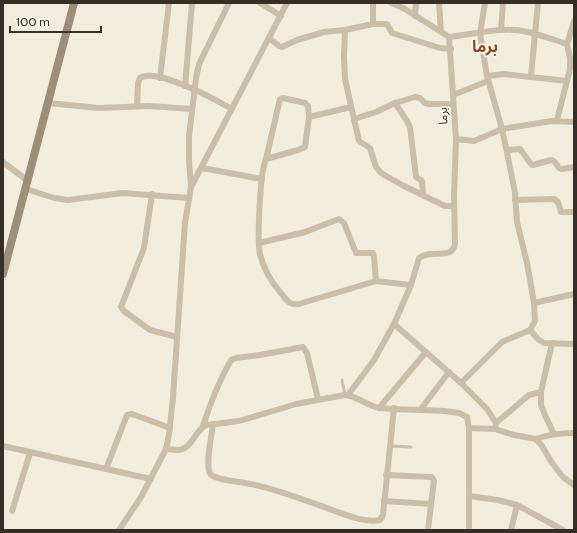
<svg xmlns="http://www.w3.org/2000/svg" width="577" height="533" font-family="Cabin,'Noto Sans Arabic',sans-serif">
<rect width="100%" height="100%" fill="#f2ecdc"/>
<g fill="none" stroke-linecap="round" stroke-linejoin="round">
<g stroke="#cabea8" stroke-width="3">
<polyline points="342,380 345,395"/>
<polyline points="391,446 411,447"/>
</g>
<g stroke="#cabea8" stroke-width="6">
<polyline points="260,3 281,16"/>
<polyline points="373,3 373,24 387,24 392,33 440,48 451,49"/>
<polyline points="391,3 405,9 449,37 456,139 474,141 502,129 552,121 574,122"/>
<polyline points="439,3 441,31"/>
<polyline points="485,3 480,33 487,76 502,129 511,172 515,193 517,222 527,263 534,303 574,294"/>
<polyline points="415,16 416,3"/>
<polyline points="345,30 344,57 345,79 359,141 370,148 376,167 381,173 402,185 445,206 454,206"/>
<polyline points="501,30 503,3"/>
<path d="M449,37c26,-3 53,-11 79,-5 13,3 26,8 39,12l3,14v11l-13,51"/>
<polyline points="269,38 279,46 282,47 297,40 324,32 345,30 373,24"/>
<polyline points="567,44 574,21"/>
<polyline points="487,76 504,74 567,81"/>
<polyline points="531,76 538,3"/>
<polyline points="160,78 169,3"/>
<polyline points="185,86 192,3"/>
<polyline points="453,95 488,81"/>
<polyline points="48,103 99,108 149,106 192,109"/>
<polyline points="395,103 407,121 410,127 416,177 422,181 423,194"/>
<path d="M137,106l1,-23 2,-5c16,-11 76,22 92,31"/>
<path d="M351,107l-42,10 -4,30 -7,3 -32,9c-6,12 -9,81 -6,95 3,13 11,28 20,38 6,7 9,14 19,12l77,-23 35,4"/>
<polyline points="354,119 376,112 395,103 415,97 420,98 425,103 429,104 453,104"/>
<polyline points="507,150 520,149 531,164 533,165 551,160 554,161 559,168 562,169 574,167"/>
<polyline points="266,159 280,99 283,98 305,103 308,106 309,117"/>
<polyline points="3,162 28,181"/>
<polyline points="202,168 262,179"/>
<polyline points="191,187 189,160 189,136 196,78 199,64 229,3"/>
<polyline points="26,189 54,198 68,200 123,193 188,198"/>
<polyline points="152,194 144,248 121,307 124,311 150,330 177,337"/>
<polyline points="515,200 554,199 558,202 561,212 574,212"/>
<polyline points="259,243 305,232 339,219 344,223 356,253 373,253 374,257 376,281"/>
<polyline points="394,324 461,383"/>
<polyline points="530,330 538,339 544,343 574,344"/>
<polyline points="552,343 541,392 541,405 544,413 554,434"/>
<path d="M348,395l26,-35 20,-36 17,-39 8,-27c12,-10 33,3 36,-14l-1,-48 2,-57"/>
<polyline points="379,408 426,352"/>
<polyline points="420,410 449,372"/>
<polyline points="496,423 529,395 541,392"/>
<path d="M213,424c-1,11 -8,39 -3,49 3,7 27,8 35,10 30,5 59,17 87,27 15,5 32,13 48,10l3,-5 11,-107"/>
<path d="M203,426c7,-22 16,-45 28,-66l5,-2 24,-3 43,-8 4,6 11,46"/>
<polyline points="469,428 495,429 514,435 536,439 542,446 552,463 563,477 574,485"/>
<polyline points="495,429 496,423 487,409 461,383 502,342 530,330 535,321 534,303"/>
<path d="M536,439c13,-5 24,-6 38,-6"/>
<polyline points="3,446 151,479"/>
<path d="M166,449c4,0 9,1 13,1 14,-2 16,-21 28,-25l32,-4 57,-17 49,-9c13,1 22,11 35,13 26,3 53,0 79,5l8,4 2,11v102"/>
<polyline points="106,469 127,415 132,414 170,428"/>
<polyline points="386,475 432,477 434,481 428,530"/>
<polyline points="469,496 498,500 517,505 563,530"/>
<polyline points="384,501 431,504"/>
<polyline points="12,511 30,453"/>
<polyline points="119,530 141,497 166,449 169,435 173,397 185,223 191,187 287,3"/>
<polyline points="511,530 517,505"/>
</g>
<polyline stroke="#9d8e79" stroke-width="8" points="3,274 74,3"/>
</g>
<g text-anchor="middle" stroke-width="3.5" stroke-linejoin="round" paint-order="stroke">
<g font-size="12" fill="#362f28" stroke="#f9f5e8">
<text transform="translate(443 116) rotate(-93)" y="4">برما</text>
</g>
<g font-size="16" font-weight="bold" fill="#854e22" stroke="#f9f5e8">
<text x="485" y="52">برما</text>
</g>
</g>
<rect width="577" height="533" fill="none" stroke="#362f28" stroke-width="8"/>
<path d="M10 26v6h91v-6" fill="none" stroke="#362f28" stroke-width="2"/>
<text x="16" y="26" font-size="12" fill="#362f28" stroke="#f9f5e8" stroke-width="3" paint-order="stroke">100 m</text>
</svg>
